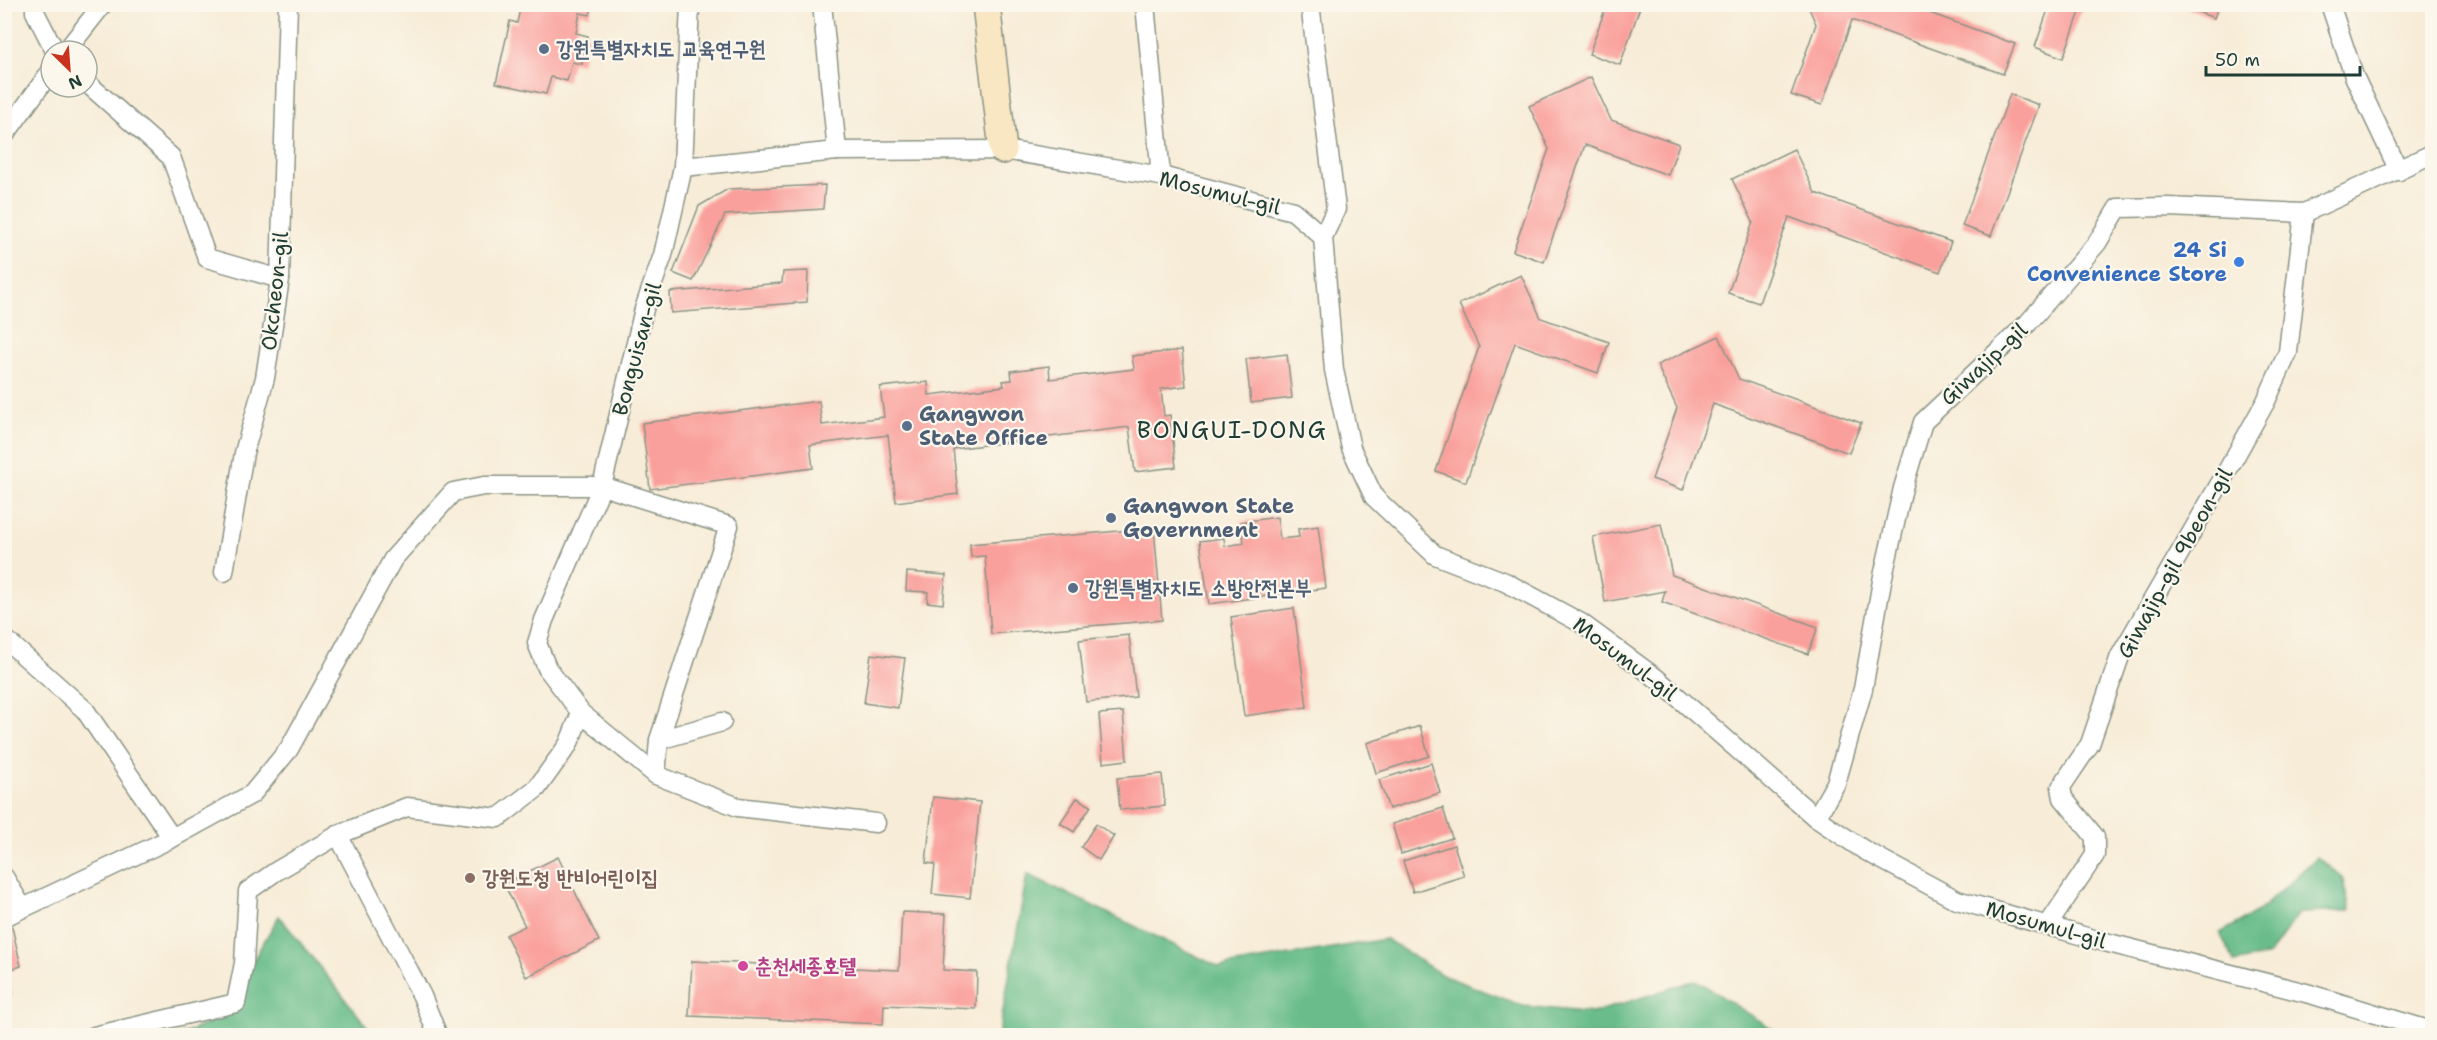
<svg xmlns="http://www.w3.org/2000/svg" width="2437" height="1040" font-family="'Shantell Sans','Poor Story',sans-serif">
<rect width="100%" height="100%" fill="#fbf7ec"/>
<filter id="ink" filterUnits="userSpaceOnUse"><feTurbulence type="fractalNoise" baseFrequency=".0167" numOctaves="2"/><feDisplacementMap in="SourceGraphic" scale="12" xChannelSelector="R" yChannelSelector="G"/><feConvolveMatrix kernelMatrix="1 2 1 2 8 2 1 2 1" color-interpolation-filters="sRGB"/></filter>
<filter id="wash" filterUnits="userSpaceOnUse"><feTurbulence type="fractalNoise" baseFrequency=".008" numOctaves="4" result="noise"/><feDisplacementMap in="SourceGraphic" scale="24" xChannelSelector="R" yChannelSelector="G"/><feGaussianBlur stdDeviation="1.35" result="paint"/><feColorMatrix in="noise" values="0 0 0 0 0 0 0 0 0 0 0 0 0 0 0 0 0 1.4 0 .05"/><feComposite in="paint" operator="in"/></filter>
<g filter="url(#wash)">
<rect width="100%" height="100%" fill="#f7ecd7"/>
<g fill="#6abd8a" stroke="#447d5f" stroke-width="1.5">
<polygon points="2317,857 2342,877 2350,911 2299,913 2269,955 2235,963 2220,933 2258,912"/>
<polygon points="1027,874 1219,967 1386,939 1442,975 1523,1006 1593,1013 1696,980 1782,1035 995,1035 999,1034"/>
<polygon points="279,916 374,1035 180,1036 219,1018"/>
</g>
<g id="blocks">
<g fill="#faa09c">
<polygon points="521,4 593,4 590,15 580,13 576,33 588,36 582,64 572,62 567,81 551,77 546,94 496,83 510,21 517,23"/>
<polygon points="1607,4 1641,4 1620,65 1589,54"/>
<polygon points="1807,4 1905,4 2015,44 2003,74 1852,20 1822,105 1791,95 1816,24"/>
<polygon points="2050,4 2083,4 2063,58 2035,47"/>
<polygon points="2177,4 2219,4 2214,18"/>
<polygon points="1591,77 1611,120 1679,144 1668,175 1585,145 1544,262 1513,251 1549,149 1529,106"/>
<polygon points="2010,94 2039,105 1991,236 1962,226"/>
<polygon points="1794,149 1815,193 1951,242 1940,272 1789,217 1759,303 1728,293 1753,222 1732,179"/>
<polygon points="825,185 823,209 725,215 693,281 673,273 699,206 728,189"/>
<polygon points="808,271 807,302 671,313 670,292 782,283 783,272"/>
<polygon points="1521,275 1541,318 1609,342 1598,373 1515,343 1466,482 1436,471 1479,347 1459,304"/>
<polygon points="1719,336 1739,379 1861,423 1849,453 1713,404 1683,490 1652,479 1677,408 1657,365"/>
<polygon points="1182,350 1186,386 1161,389 1164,416 1170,415 1176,467 1135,472 1129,427 953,449 958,494 896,502 888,435 810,445 813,468 650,489 642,423 819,401 822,425 884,417 880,387 928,382 929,395 1004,386 1003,381 1012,380 1011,371 1049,366 1050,379 1134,369 1132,356"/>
<polygon points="1287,354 1292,398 1251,403 1246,359"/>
<polygon points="1277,517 1280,539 1299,537 1298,529 1318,526 1326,588 1209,604 1200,541 1224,538 1225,546 1244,543 1241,522"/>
<polygon points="1661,524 1672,575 1818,627 1808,654 1662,602 1665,591 1605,602 1593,537"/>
<polygon points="1154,528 1162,620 991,634 985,556 971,557 970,544"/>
<polygon points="907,572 946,575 943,604 927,602 928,592 906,591"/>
<polygon points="1294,608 1307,707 1244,716 1231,617"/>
<polygon points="1129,635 1136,697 1086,702 1079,640"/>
<polygon points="871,654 905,658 898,708 864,703"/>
<polygon points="1123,712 1127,760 1103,763 1099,714"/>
<polygon points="1420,726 1429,756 1376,773 1367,743"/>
<polygon points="1431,763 1440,793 1389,809 1379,780"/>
<polygon points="1162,774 1165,806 1120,810 1117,778"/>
<polygon points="933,797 980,802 970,898 932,894 935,864 926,863"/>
<polygon points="1077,798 1091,806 1074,832 1060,823"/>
<polygon points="1443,808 1452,838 1401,854 1392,824"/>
<polygon points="1096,824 1114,836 1099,860 1081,847"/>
<polygon points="1454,845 1464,876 1413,892 1403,861"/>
<polygon points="558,857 599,941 526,977 506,935 525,926 504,884"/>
<polygon points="902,912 946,914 943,970 977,972 976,1009 884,1005 883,1024 689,1016 692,961 899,970"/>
<polygon points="12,927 21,966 4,972 4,930"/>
<polygon points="9,982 12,996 8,998 9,1005 5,1017 4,983"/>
</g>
</g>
</g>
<g filter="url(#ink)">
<use href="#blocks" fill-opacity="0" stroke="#8b9486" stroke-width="1.5"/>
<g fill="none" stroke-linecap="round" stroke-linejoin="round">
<defs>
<g id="street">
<polyline points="35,4 35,12 55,51"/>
<polyline points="822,4 837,151"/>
<polyline points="1145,4 1161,176"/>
<polyline points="1310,4 1336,209 1323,237"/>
<polyline points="2330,4 2354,76 2399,171"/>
<polyline points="66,51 103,4"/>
<polyline points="87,83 171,157 207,258 280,279"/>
<polyline points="4,136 51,71"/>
<polyline points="683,167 690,4"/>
<polyline points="224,572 244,453 265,378 280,279 288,4"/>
<polyline points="4,638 85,710 172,838"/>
<polyline points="659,740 722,722"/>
<polyline points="1816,818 1836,783 1863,689 1882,581 1903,488 1923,422 2028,323 2097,243 2118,208 2168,207 2304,213 2432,154"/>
<polyline points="876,823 738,807 656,775 581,713 547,668 537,643 544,620 602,486 644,309 663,255 683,167 837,151 1003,150 1161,176 1293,211 1323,237 1334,370 1351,448 1374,497 1435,555 1505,582 1581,623 1656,678 1816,818 1864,850 1957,900 2097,940 2310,994 2432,1031"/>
<polyline points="338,835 422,996 438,1036"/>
<polyline points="4,877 22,907"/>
<polyline points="4,917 172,838 252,794 289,749 393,559 453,492 484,486 602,486 729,526 659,740 656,775"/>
<polyline points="2048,925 2095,855 2095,837 2063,798 2061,787 2090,744 2120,656 2222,480 2266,401 2288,352 2304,213"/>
<polyline points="94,1036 236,1003 244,963 248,891 275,872 338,835 407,807 498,818 537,788 568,745 581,713"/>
</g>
<polyline id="secondary" points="986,4 1003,150"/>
</defs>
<use href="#street" stroke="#8b9486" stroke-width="21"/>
<use href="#secondary" stroke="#8b9486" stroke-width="30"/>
<use href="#street" stroke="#fff" stroke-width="18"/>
<use href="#secondary" stroke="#f9e7c3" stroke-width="27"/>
</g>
</g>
<g fill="#5c6f8a" stroke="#fbf7ec" stroke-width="2">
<circle cx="544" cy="49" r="6"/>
<circle cx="907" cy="426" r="6"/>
<circle cx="1111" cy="518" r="6"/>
<circle cx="1073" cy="588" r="6"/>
</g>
<circle fill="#3f7fe0" stroke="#fbf7ec" stroke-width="2" cx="2239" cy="262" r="6"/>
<circle fill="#8d6e63" stroke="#fbf7ec" stroke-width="2" cx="470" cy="878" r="6"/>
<circle fill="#d1479c" stroke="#fbf7ec" stroke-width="2" cx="743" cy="966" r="6"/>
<g text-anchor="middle" stroke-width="4.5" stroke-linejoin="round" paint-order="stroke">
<g font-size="21" font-weight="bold" fill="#4e5e75" stroke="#fbf7ec" text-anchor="start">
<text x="556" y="56">강원특별자치도 교육연구원</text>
<text x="919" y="421">Gangwon<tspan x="919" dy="24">State Office</tspan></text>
<text x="1123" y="513">Gangwon State<tspan x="1123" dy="24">Government</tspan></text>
<text x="1085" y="595">강원특별자치도 소방안전본부</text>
</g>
<g font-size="21" fill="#1f3d34" stroke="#fbf7ec">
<text transform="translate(1220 193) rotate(14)" y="7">Mosumul-gil</text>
<text transform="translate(275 291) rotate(-84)" y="7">Okcheon-gil</text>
<text transform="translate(637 349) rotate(-75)" y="7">Bonguisan-gil</text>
<text transform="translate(1984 364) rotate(-43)" y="7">Giwajip-gil</text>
<text transform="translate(2175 563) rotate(-61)" y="7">Giwajip-gil 9beon-gil</text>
<text transform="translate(1625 659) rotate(37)" y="7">Mosumul-gil</text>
<text transform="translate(2046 925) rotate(16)" y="7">Mosumul-gil</text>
</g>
<g font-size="21" font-weight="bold" fill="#366cbe" stroke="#fbf7ec" text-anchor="end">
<text x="2227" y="257">24 Si<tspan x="2227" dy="24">Convenience Store</tspan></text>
</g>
<g font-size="21" font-weight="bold" fill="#785e54" stroke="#fbf7ec" text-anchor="start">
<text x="482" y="885">강원도청 반비어린이집</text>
</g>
<g font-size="21" font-weight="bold" fill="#b23c85" stroke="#fbf7ec" text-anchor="start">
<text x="755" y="973">춘천세종호텔</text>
</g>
<g font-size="24" letter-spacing="1.5" fill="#1f3d34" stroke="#fbf7ec">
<text x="1232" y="438">BONGUI-DONG</text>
</g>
</g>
<rect width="2437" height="1040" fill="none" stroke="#fbf7ec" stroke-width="24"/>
<g transform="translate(69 69) rotate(155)"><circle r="28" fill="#fbf7ec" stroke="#a3ada2" stroke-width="1.5"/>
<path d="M0-4.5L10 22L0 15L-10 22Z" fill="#c8321e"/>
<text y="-9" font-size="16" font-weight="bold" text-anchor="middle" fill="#1f3d34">N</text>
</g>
<path d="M2206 66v9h154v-9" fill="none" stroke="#1f3d34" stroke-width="3"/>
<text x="2215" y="66" font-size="18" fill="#1f3d34" stroke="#fbf7ec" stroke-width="4.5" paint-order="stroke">50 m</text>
</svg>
